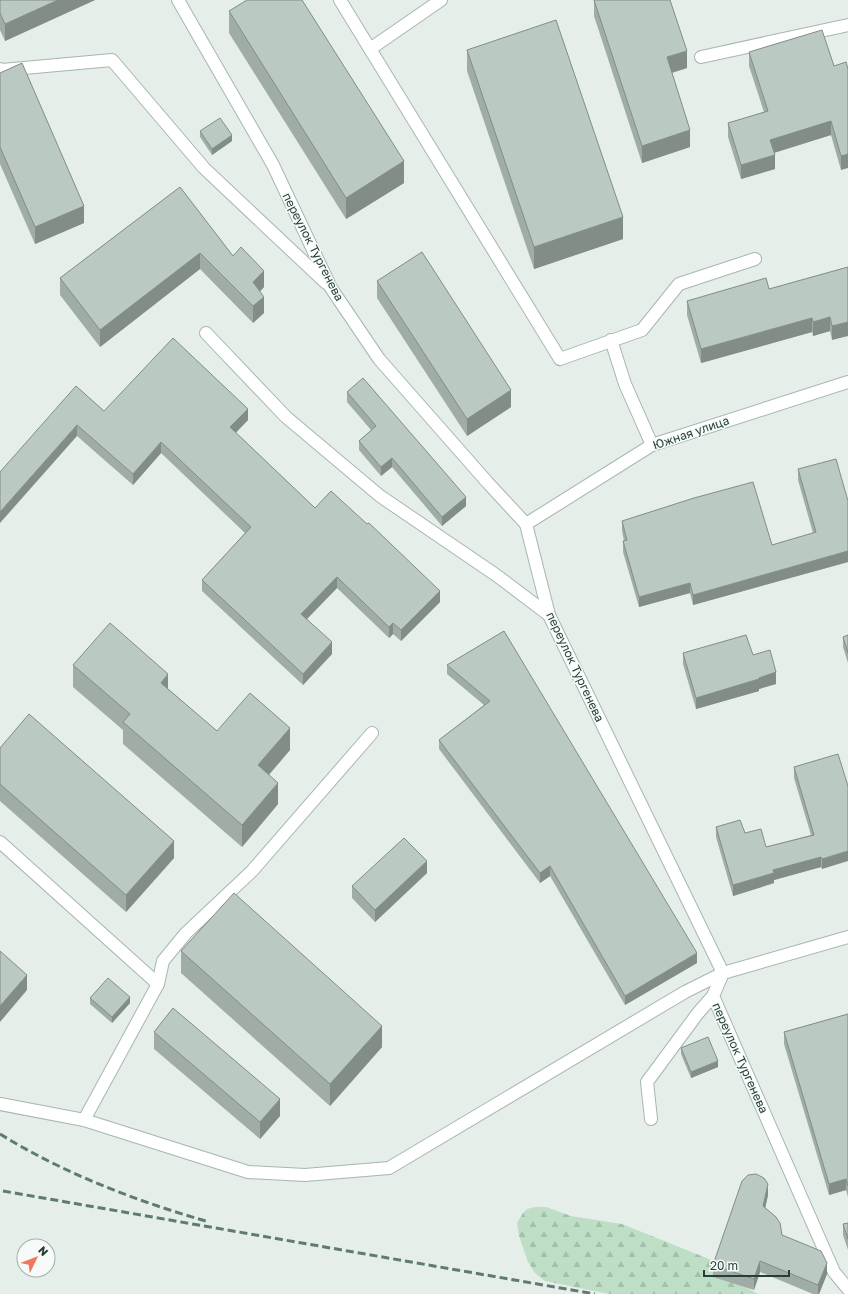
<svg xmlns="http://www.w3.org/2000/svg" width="848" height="1294" font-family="'Golos Text',sans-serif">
<defs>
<pattern id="forest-firs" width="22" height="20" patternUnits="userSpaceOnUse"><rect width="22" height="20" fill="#bedfc5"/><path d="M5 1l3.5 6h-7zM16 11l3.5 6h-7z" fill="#a3c0aa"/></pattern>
</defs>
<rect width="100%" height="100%" fill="#e5eee9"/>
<polygon fill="url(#forest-firs)" points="535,1207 546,1207 571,1216 622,1224 709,1259 717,1264 730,1279 758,1294 609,1294 545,1281 535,1273 528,1262 519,1236 517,1223 523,1213 527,1209"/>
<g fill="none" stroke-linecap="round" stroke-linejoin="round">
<defs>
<g id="service">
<polyline points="178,0 273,165 331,288 379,359 488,483 526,524"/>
<polyline points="340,0 560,359 642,330 679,284 755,259"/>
<polyline points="370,49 441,0"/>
<polyline points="701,57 848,25"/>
<polyline points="0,69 2,70 112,60 204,168 326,283"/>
<polyline points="206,333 286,417 380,496 496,575 549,615"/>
<polyline points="611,340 625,384 652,445"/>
<polyline points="0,842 158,984"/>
<polyline points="0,1104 84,1120 248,1172 305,1175 389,1168 685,992 723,973"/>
<polyline points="651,1119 647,1082 698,1013 713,996"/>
<polyline points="84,1120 158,984 163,961 186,933 252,871 372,733"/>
</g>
<g id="minor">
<polyline points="848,382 652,445 526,524 549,615 723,973 713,996 834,1272 848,1289"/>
<polyline points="723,973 848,937"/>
</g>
</defs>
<use href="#service" stroke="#a7b6b0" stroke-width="14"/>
<use href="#minor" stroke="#a7b6b0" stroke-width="14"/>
<use href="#service" stroke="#fff" stroke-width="12"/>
<use href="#minor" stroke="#fff" stroke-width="12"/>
<g stroke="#5f7b71" stroke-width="3" stroke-dasharray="8 4" stroke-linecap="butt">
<path d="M0,1134c65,40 136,67 209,88"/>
<polyline points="3,1191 595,1294"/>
</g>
</g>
<g fill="#a0ada7">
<polygon points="0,0 95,0 5,41 0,30"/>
<polygon points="594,0 687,68 672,73 690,147 642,163 594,16"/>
<polygon points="229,11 404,183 346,219 229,33"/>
<polygon points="467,50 623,239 534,269 467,71"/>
<polygon points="749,52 834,66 846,62 841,170 831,135 774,153 775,169 741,179 728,137 728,123 764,112 749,66"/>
<polygon points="0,73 84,223 35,244 0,164"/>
<polygon points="200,131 232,141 212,155 200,137"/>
<polygon points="180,187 233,256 264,287 260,291 264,313 253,323 200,269 100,347 60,295 60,278"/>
<polygon points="848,267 832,340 830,331 813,336 812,332 701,363 687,315 687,301 769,289"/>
<polygon points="377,281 511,407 467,436 377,298"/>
<polygon points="76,386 104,411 248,420 236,433 315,508 440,602 401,641 393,634 389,638 337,588 307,619 332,654 303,685 202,591 202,580 245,533 161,453 133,485 77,436"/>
<polygon points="347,392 466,506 442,526 392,467 381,476 359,450 359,441 371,430 347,402"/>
<polygon points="798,469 848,501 848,562 693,605 690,593 639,607 623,552 623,541 624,541 622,531 622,521 772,545 813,533 798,480"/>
<polygon points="504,631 697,963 625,1005 550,876 540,883 439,749 439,740 484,705 447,674 447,665"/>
<polygon points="848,635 848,663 843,647 843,637"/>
<polygon points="683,653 753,655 776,684 759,689 759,691 696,709 683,664"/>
<polygon points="73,665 168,689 217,731 290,750 269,775 278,804 242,847 123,744 123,730 73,687"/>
<polygon points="0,748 174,858 126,912 0,801"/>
<polygon points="794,767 848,786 822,869 821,867 774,880 774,883 733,896 716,837 716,827 745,833 766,847 811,835 794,778"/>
<polygon points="427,873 375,922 352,898 352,886"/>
<polygon points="181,951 382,1047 330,1106 181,973"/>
<polygon points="90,998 130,1003 112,1023 90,1004"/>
<polygon points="848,1014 848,1197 846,1190 829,1195 784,1044 784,1032"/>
<polygon points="154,1032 280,1116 260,1139 154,1049"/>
<polygon points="681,1048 718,1067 691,1078 681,1054"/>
<polygon points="768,1195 765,1208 782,1235 827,1274 819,1294 813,1294 760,1272 754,1290 713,1277 713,1265"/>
<polygon points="848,1223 848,1250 843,1235 843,1224"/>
</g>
<g fill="#828d88">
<polygon points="58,0 95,0 5,41 5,24"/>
<polygon points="687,51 687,68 667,74 667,57"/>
<polygon points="831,121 831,135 770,154 770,140"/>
<polygon points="690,130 690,147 642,163 642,146"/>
<polygon points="232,135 232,141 212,155 212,149"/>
<polygon points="848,154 848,168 841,170 841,156"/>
<polygon points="775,155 775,169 741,179 741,165"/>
<polygon points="404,161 404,183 346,219 346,198"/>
<polygon points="84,206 84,223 35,244 35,227"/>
<polygon points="623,217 623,239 534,269 534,247"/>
<polygon points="200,253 200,269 100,347 100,330"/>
<polygon points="264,271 264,287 253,299 253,282"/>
<polygon points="264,297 264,313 253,323 253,306"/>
<polygon points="830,317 830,331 813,336 813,322"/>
<polygon points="812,318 812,332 701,363 701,349"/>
<polygon points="848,322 848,336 832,340 832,326"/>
<polygon points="511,390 511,407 467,436 467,419"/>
<polygon points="248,409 248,420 230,438 230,427"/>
<polygon points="77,425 77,436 0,523 0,512"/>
<polygon points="161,442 161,453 133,485 133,474"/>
<polygon points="392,458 392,467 381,476 381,467"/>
<polygon points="466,497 466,506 442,526 442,517"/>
<polygon points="848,551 848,562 693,605 693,595"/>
<polygon points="337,577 337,588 301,625 301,614"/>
<polygon points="690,583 690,593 639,607 639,597"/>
<polygon points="440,591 440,602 401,641 401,630"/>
<polygon points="393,623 393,634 389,638 389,627"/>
<polygon points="332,642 332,654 303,685 303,674"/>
<polygon points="776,672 776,684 759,689 759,691 696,709 696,698"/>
<polygon points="168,674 168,695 161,683"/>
<polygon points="290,728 290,750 258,787 258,765"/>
<polygon points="278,783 278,804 242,847 242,825"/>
<polygon points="174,841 174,858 126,912 126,895"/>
<polygon points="848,851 848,861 822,869 822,859"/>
<polygon points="821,857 821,867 774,880 774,883 733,896 733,885 773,870"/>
<polygon points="427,861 427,873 375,922 375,910"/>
<polygon points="550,866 550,876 540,883 540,873"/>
<polygon points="697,953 697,963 625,1005 625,996"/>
<polygon points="27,975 27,990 0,1022 0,1006"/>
<polygon points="130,997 130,1003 112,1023 112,1017"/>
<polygon points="382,1026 382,1047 330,1106 330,1084"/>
<polygon points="718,1061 718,1067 691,1078 691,1072"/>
<polygon points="280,1099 280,1116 260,1139 260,1122"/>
<polygon points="846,1179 846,1190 829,1195 829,1184"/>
<polygon points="768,1184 768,1195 763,1218 763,1206"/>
<polygon points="760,1261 760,1272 754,1290 754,1279"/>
<polygon points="827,1263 827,1274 819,1294 818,1294 818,1285"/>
</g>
<g fill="#bac9c2" stroke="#828d88">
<polygon points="0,0 58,0 5,24 0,13"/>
<polygon points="247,0 302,0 404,161 346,198 229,11"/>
<polygon points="594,0 670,0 687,51 667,57 690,130 642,146"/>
<polygon points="556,20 623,217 534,247 467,50"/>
<polygon points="822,30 834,66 846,62 848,69 848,154 841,156 831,121 770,140 775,155 741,165 728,123 768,111 749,52"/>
<polygon points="22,63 84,206 35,227 0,147 0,73"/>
<polygon points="220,118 232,135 212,149 200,131"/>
<polygon points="180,187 233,256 241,247 264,271 253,282 264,297 253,306 200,253 100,330 60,278"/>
<polygon points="422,252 511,390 467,419 377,281"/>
<polygon points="848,267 848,322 832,326 830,317 813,322 812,318 701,349 687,301 766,278 769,289"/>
<polygon points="173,338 248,409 230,427 315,508 331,491 367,524 369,523 440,591 401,630 393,623 389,627 337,577 301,614 332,642 303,674 202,580 251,527 161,442 133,474 77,425 0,512 0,472 76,386 104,411"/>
<polygon points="363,378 466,497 442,517 392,458 381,467 359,441 376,426 347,392"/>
<polygon points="836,459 848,501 848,551 693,595 690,583 639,597 623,541 627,540 622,521 694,498 753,482 772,545 816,532 798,469"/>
<polygon points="110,623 168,674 161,683 217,731 250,693 290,728 258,765 278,783 242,825 123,722 130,714 73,665"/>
<polygon points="504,631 697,953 625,996 550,866 540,873 439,740 490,701 447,665"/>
<polygon points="746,635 753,655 770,650 776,672 759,678 759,679 696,698 683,653"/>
<polygon points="848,635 848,653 843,637"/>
<polygon points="29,714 174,841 126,895 0,784 0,748"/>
<polygon points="838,754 848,786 848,851 822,859 821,857 773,870 774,873 733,885 716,827 740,820 745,833 761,829 766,847 814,835 794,767"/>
<polygon points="404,838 427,861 375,910 352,886"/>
<polygon points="234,893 382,1026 330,1084 181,951"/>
<polygon points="0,951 27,975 0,1006"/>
<polygon points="108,978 130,997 112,1017 90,998"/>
<polygon points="173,1008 280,1099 260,1122 154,1032"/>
<polygon points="848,1014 848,1186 846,1179 829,1184 784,1032"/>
<polygon points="708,1037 718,1061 691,1072 681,1048"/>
<polygon points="756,1174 764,1178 768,1184 763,1206 776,1217 780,1223 782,1235 821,1251 827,1263 818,1285 760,1261 754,1279 713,1265 742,1181 748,1175"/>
<polygon points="848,1223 848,1239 843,1224"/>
</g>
<g text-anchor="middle" stroke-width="3" stroke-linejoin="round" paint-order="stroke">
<g font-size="12" fill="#244036" stroke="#f6faf8">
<text transform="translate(313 247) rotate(63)" y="4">переулок Тургенева</text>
<text transform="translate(691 433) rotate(-19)" y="4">Южная улица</text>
<text transform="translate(575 667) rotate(65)" y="4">переулок Тургенева</text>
<text transform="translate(740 1058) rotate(66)" y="4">переулок Тургенева</text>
</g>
</g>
<g transform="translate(36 1258) rotate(47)"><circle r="19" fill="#f6faf8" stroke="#a2b0aa"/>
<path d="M0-3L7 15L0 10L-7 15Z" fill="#f17860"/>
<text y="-6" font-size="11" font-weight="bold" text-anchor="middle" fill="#244036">N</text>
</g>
<path d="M704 1270v6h85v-6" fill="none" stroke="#244036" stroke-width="2"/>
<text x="710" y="1270" font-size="12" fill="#244036" stroke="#f6faf8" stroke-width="3" paint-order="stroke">20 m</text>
</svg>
